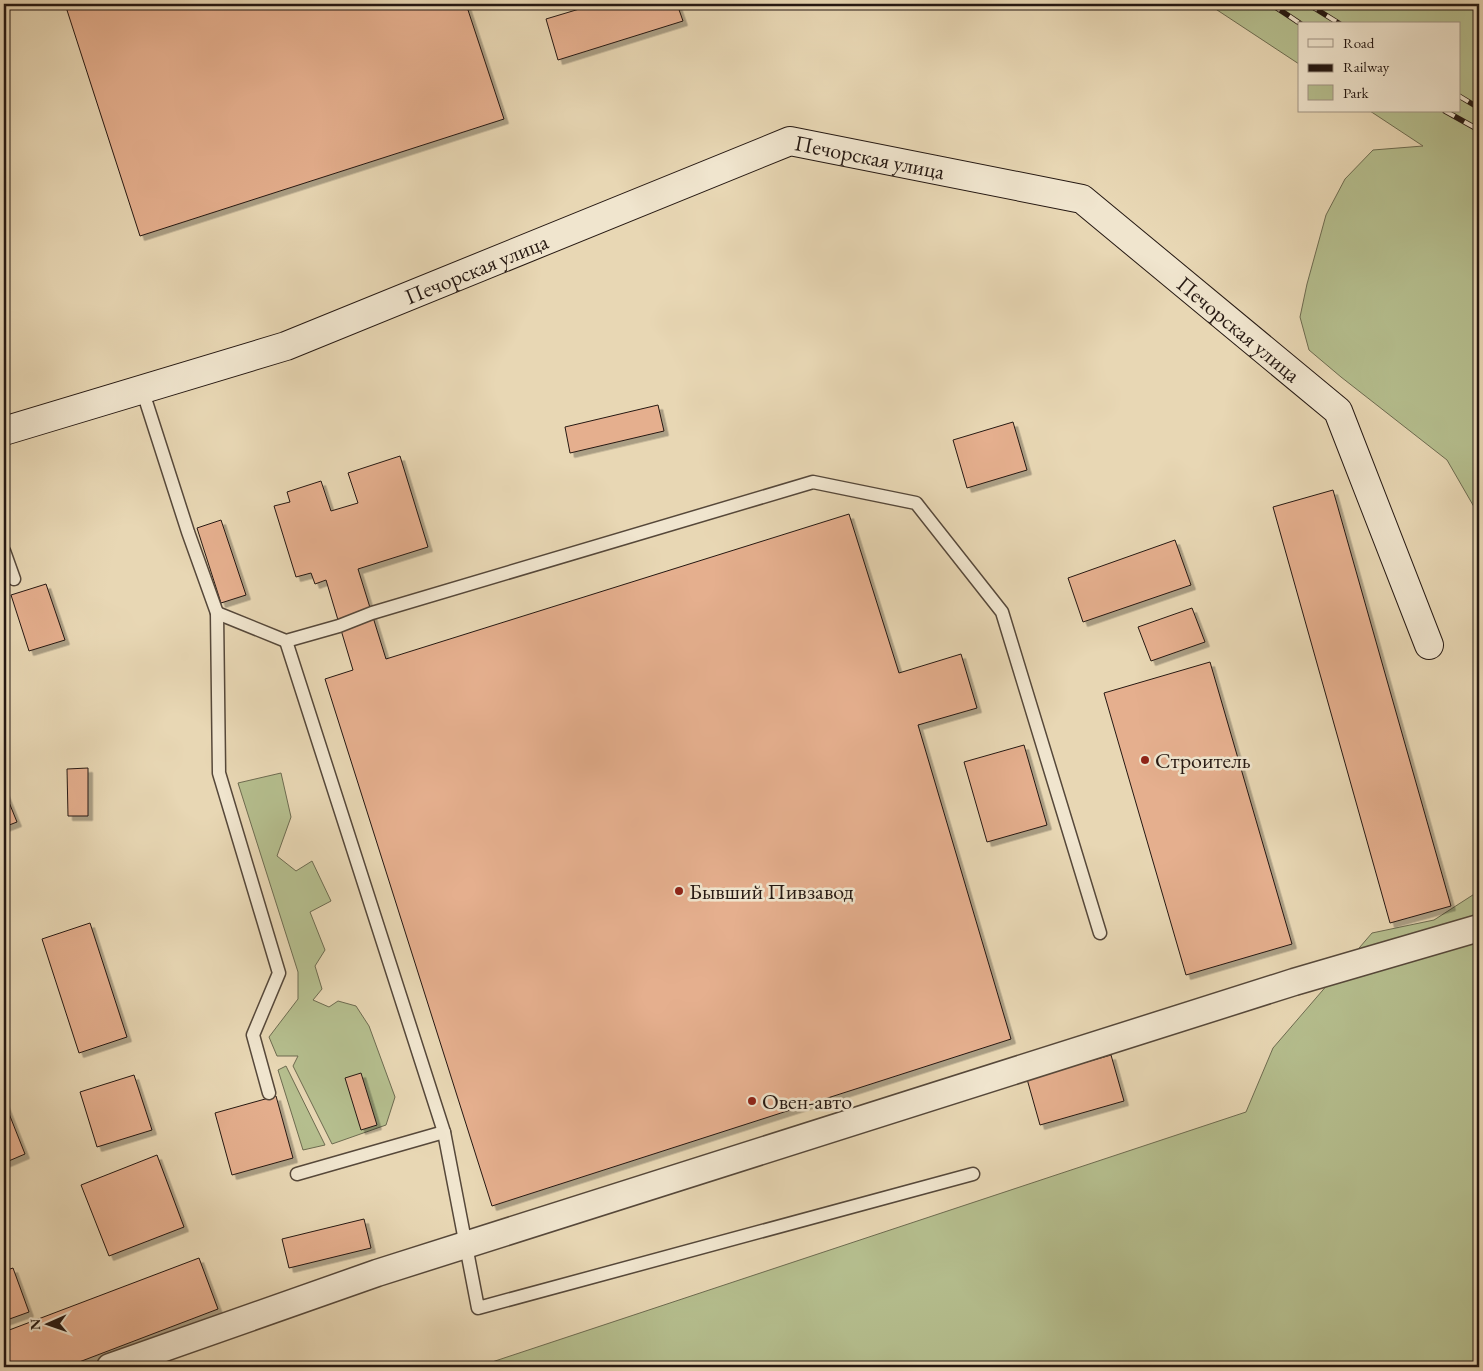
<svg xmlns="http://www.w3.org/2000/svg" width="1483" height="1371" font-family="'EB Garamond',serif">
<defs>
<filter id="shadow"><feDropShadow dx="4.5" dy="4.5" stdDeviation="0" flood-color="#0004"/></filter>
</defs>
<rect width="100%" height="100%" fill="#e8d7b4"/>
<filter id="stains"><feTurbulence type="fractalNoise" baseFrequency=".004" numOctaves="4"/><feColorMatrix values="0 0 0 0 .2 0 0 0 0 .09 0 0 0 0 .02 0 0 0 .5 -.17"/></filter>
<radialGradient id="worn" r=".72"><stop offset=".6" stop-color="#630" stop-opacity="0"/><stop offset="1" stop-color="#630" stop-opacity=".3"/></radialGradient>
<g fill="#b5be8e" stroke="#6d6b50">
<polygon points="1208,4 1479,4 1479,523 1477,512 1447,460 1341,377 1309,350 1300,317 1307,284 1326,215 1345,179 1373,150 1423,146 1370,111 1459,111 1459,24 1299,24 1299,64"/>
<polygon points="281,773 291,817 277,856 296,871 312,861 331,901 310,912 325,950 315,966 322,989 313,1000 329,1007 338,1001 356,1006 369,1026 395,1097 386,1125 332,1144 293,1066 298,1056 277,1056 269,1037 298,999 298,972 238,783"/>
<polygon points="1479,891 1479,1367 477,1367 1246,1112 1273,1048 1372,933 1434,920"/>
<polygon points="286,1066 325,1145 303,1150 278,1070"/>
</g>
<g fill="#e5af8e" stroke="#251812" filter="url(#shadow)">
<polygon points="65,4 466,4 504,119 140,236"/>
<polygon points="596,4 677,4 683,21 558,60 546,19"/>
<polygon points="658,405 664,431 570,453 565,427"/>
<polygon points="1013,422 1027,470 967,488 953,440"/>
<polygon points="400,456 428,547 358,569 386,659 849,514 899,673 961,654 977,708 918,725 1011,1039 492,1206 325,679 353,670 326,580 315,584 311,573 296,577 274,506 290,502 287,492 321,481 331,511 358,503 348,473"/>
<polygon points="1333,490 1451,906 1390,923 1273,507"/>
<polygon points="221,520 246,595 221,603 197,528"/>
<polygon points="1175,540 1191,585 1083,622 1068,578"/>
<polygon points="46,584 65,640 29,651 11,595"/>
<polygon points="1192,608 1205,642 1151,661 1138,627"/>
<polygon points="1210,662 1292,944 1186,975 1104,693"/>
<polygon points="1024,745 1047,825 987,842 964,762"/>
<polygon points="88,768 88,816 68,816 67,769"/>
<polygon points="4,790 17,822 4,827"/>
<polygon points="90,923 127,1037 79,1053 42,939"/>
<polygon points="1111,1055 1124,1101 1040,1125 1027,1079"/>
<polygon points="361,1073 377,1125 361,1130 345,1078"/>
<polygon points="134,1075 152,1130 97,1147 80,1092"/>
<polygon points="276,1096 293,1158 232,1175 215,1113"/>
<polygon points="4,1101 25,1154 4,1163"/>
<polygon points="157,1155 184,1227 109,1256 81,1185"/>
<polygon points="364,1219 371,1248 289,1268 282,1239"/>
<polygon points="199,1258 218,1309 66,1367 4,1367 4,1332"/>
<polygon points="13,1268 29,1312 4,1321 4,1271"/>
</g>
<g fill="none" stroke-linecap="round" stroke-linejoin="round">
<defs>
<g id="lane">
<polyline points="142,389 188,532 217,613 219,773 279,973 253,1035 269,1093"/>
<polyline points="4,551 14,579"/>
<polyline points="217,613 286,641 339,626 372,613 813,482 916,503 1002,612 1100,933"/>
<polyline points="286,641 444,1132 478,1308 973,1174"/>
<polyline points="297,1174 444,1132"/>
</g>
<polyline id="street" points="110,1367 377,1273 1294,982 1479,928"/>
<g id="secondary">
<path id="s1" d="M4,431l282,-85 504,-205 292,58 256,212 91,234"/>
</g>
</defs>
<use href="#lane" stroke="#56483a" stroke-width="15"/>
<use href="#street" stroke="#56483a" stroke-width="29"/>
<use href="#secondary" stroke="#251812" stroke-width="30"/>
<use href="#lane" stroke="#f0e5ce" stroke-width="12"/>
<use href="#street" stroke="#f0e5ce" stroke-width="26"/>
<use href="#secondary" stroke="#f0e5ce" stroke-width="28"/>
<defs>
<g id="rail">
<polyline points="1271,4 1301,24"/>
<polyline points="1308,4 1340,24"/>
<polyline points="1459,96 1479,108"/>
<polyline points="1445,111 1479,130"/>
</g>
</defs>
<use href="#rail" stroke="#251812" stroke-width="5.5"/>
<use href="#rail" stroke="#f0e5ce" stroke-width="4" stroke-dasharray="11" stroke-linecap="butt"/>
</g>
<g fill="#8f2418" stroke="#f0e5ce" stroke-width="2">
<circle cx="1145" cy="760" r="5"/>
<circle cx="679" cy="891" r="5"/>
<circle cx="752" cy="1101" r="5"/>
</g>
<g text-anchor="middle" stroke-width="5" stroke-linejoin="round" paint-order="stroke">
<g font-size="22" fill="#251812" stroke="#f0e5ce">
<text dy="8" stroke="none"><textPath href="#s1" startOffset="920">Печорская улица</textPath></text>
<text dy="8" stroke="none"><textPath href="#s1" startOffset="500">Печорская улица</textPath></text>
<text dy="8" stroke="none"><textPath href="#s1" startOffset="1340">Печорская улица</textPath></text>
</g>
<g font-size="22" fill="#251812" stroke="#f0e5ce" text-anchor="start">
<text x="1155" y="768">Строитель</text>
<text x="689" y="899">Бывший Пивзавод</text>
<text x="762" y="1109">Овен-авто</text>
</g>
</g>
<rect width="1483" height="1371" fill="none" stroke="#e8d7b4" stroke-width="20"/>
<rect x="5" y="5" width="1473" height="1361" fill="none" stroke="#251812" stroke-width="2.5"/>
<rect x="10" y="10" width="1463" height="1351" fill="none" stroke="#251812"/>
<rect x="1298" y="22" width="162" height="90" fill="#f0e5ce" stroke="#9f9383"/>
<rect x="1308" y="39" width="25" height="8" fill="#f0e5ce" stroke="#9f9383"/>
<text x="1343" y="48" font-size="15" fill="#251812">Road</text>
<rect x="1308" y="64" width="25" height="8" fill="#251812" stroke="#9f9383"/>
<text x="1343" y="72" font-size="15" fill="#251812">Railway</text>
<rect x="1308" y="85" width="25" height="15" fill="#b5be8e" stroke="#9f9383"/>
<text x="1343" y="98" font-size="15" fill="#251812">Park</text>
<g transform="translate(48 1324) rotate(268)" stroke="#f0e5ce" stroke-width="4" paint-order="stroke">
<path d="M0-4L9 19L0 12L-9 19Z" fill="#251812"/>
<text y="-8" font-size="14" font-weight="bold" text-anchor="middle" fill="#251812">N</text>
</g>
<rect width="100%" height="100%" filter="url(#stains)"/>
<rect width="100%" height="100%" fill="url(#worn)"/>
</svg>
